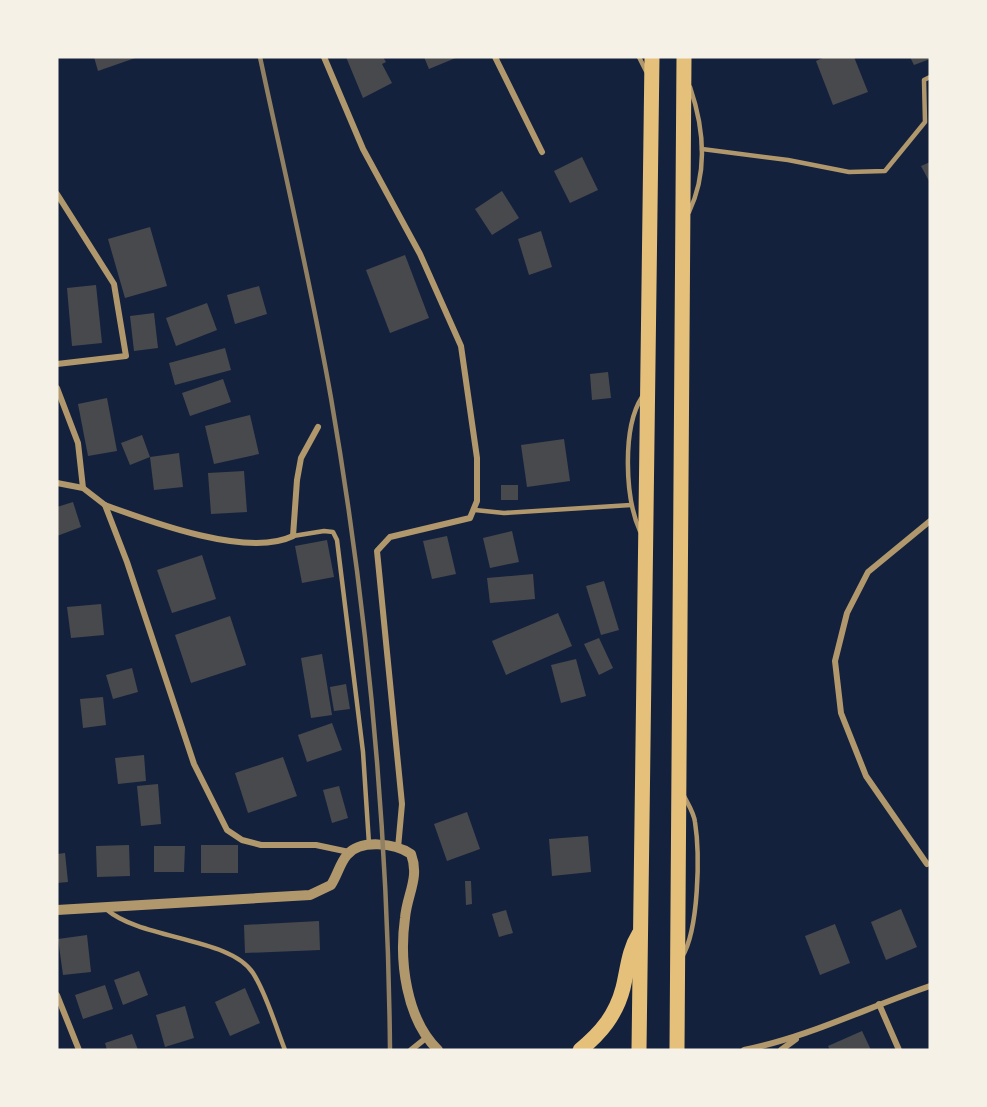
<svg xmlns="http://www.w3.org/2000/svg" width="987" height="1107" font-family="'Archivo Narrow',sans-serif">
<rect width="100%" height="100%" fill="#14213d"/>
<g fill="#48494c">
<polygon points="94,57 138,57 98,71"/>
<polygon points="346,57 383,57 386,62 382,64 392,83 363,98"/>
<polygon points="424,57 458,57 429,69"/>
<polygon points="825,57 854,57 868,92 833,105 816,61"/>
<polygon points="910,57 930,57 930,59 914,65"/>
<polygon points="582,157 598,190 570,203 554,171"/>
<polygon points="930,162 930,183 921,166"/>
<polygon points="502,191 519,218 492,235 475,209"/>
<polygon points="150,227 167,286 125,298 108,239"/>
<polygon points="541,231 552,267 529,275 518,239"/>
<polygon points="405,255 429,318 390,333 366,270"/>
<polygon points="96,285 102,343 72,346 67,288"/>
<polygon points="259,286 267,314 235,324 227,295"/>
<polygon points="207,303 217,330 176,346 166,318"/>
<polygon points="154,313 158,348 134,351 130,316"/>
<polygon points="225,348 231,370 175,385 169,363"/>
<polygon points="608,372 611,398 592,400 590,374"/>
<polygon points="223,379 231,402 190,416 182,393"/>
<polygon points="107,398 117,451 88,456 78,404"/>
<polygon points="250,415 259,454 214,464 205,426"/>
<polygon points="142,435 150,457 179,453 183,487 154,490 150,457 130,465 121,443"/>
<polygon points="564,439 570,481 527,487 521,445"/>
<polygon points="244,471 247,512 211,514 208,473"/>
<rect x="501" y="485" width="17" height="15"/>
<polygon points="73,502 81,527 57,536 57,507"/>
<polygon points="512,531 519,562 490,568 483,538"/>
<polygon points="447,536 456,574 432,579 423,541"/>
<polygon points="327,540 334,577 302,583 295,546"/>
<polygon points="202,555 216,599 172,613 157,570"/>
<polygon points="533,574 535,599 490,603 487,578"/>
<polygon points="604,581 619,630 601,635 586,586"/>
<polygon points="101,604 104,635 71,638 67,607"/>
<polygon points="558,613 572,646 506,675 492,641"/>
<polygon points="230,616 246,665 191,683 175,635"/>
<polygon points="599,638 613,668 599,675 584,644"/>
<polygon points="322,654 332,715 311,718 301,658"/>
<polygon points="576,659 586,696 561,703 551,665"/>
<polygon points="132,668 138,692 113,699 106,675"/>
<polygon points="346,684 350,709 334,711 330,687"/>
<polygon points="103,697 106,725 83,728 80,699"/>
<polygon points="332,723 342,750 307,762 298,735"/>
<polygon points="144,755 146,781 118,784 115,758"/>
<polygon points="283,757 297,796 248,813 235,773"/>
<polygon points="158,784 161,824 141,826 137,786"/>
<polygon points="339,786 348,818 332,823 323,790"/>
<polygon points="467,812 480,849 447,861 434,824"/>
<polygon points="588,836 591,872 552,876 549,839"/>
<polygon points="129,845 130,876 97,877 96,846"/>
<rect x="201" y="845" width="37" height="28"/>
<polygon points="154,846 185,846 184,872 154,872"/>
<polygon points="65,853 68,882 57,883 57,854"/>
<polygon points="465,881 471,881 472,904 466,905"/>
<polygon points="901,909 917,947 886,960 871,922"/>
<polygon points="506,910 513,933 499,937 492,914"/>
<polygon points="319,921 320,950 245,953 244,925"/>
<polygon points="835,924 850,963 820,975 805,936"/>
<polygon points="87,935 91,972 63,975 58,939"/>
<polygon points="139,971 148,995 123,1005 114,980"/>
<polygon points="105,985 113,1009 83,1019 75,995"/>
<polygon points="245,988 260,1023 230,1036 215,1002"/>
<polygon points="185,1006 194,1038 165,1047 156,1015"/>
<polygon points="862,1031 871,1050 830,1050 828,1046"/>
<polygon points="132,1034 138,1050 107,1050 105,1043"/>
</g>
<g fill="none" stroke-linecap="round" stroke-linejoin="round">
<g stroke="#b1986c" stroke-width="4.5">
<polyline points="639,57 646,71"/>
<polyline points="702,149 788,160 849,172 885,171 925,122 924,80 930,77"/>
<path d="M689,212c19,-40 15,-84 1,-125"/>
<polyline points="475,510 504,513 631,505"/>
<path d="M640,531c-15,-33 -18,-103 2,-134"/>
<polyline points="293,536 324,531 333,532 337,540 363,752 369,844"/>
<path d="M106,909c35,31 124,28 147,64 14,22 22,52 32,77"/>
<path d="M682,957c17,-28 18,-103 13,-135 -1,-9 -7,-18 -11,-26"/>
</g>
<g stroke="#b1986c" stroke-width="6">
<polyline points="324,57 363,149 420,254 461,346 477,458 477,501 470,518 390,537 377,551 402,804 398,848"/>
<polyline points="495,57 542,152"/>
<polyline points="57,194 114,284 126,356 57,364"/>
<polyline points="57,388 78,443 83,488"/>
<polyline points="57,483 83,488 105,505 127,562 194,764 227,830 242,840 261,845 316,845 349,852"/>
<path d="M105,505c46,17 143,53 188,31l4,-56 4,-22 17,-31"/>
<polyline points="927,864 866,776 841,713 835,661 847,613 868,572 930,521"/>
<polyline points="57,995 79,1050"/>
<polyline points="879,1004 899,1050"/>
<polyline points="411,1050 426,1038"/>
<path d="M744,1050c65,-13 124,-43 186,-64"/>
<polyline points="781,1050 796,1039"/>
</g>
<path stroke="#b1986c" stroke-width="10" d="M57,910l253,-15 21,-10c6,-9 9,-22 16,-30 13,-16 48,-12 64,-1 9,24 -4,40 -6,64 -6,43 1,101 33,132"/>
<g stroke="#e5c07b" stroke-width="15">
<path d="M580,1050c21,-17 36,-35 43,-62 5,-20 5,-36 16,-54"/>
<polyline points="639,1050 652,57"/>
<polyline points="677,1050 684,57"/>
</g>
<path stroke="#918062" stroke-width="4.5" d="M260,57c24,113 51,227 71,341 37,215 57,434 59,652"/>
</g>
<rect width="987" height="1107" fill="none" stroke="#f6f1e7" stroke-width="117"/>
</svg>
